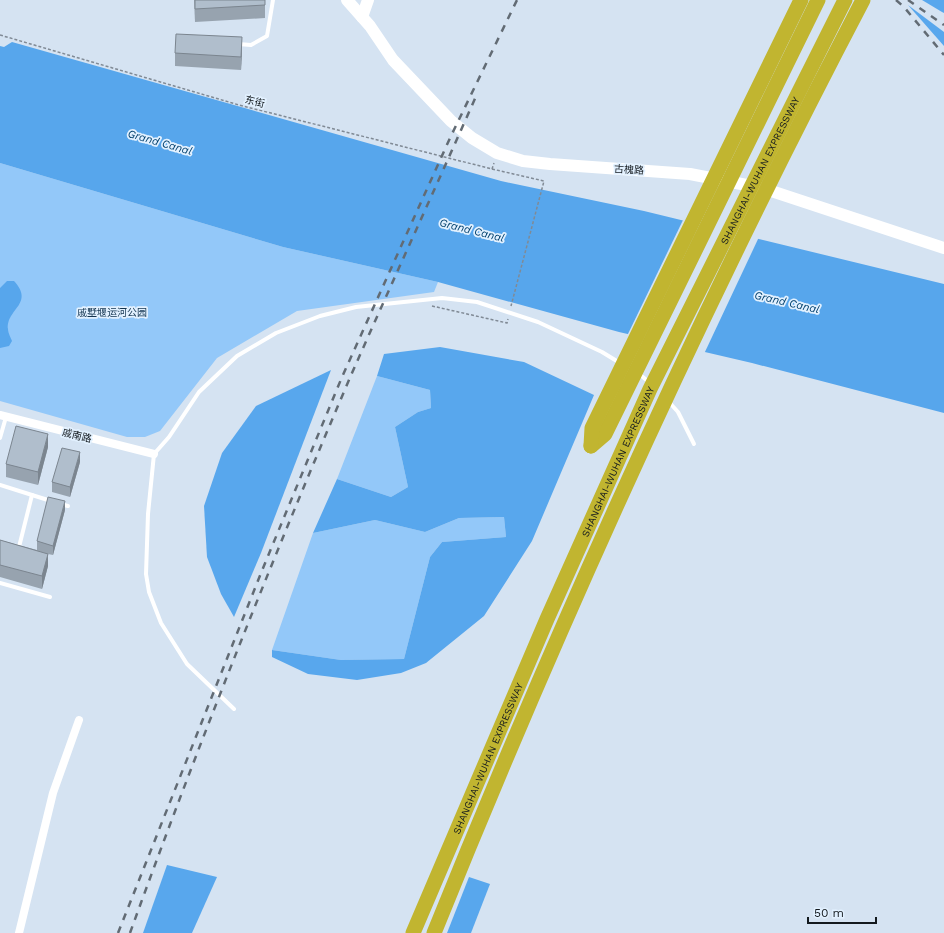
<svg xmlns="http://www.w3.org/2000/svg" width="944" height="933" font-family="'Work Sans','Noto Sans SC',sans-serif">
<rect width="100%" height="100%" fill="#d5e3f2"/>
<g fill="#93c8f9">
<polygon points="0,163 283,247 438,282 434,292 297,311 217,358 160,431 145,437 127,437 0,401"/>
<polygon points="377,376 430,390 431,408 418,412 395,427 408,487 391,497 337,479"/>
<polygon points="504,517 506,537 442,542 430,557 404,659 341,660 272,650 313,533 375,520 425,532 459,518"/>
</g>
<g fill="#58a7ed">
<polygon points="922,0 944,0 944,13 942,12"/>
<polygon points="908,5 944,32 944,46"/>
<polygon points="440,347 524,362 594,395 532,541 484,616 426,663 401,673 357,680 308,674 272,657 272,650 341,660 404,659 430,557 442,542 506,537 504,517 459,518 425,532 375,520 313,533 337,479 391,497 408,487 395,427 418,412 431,408 430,390 377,376 384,354"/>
<polygon points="331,370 261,553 234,617 221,594 207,557 204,506 222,453 256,406"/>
<polygon points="167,865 217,877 192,933 143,933"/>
<polygon points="469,877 490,884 471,933 447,933"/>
</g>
<g fill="#57a6ec">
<polygon points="12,42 501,181 644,211 944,284 944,413 752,363 619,332 438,282 283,247 0,163 0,46 4,47"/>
<path d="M7,281h7c21,23 -8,28 -6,48 0,4 3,9 4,12l-3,5 -9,2v-60z"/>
</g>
<polygon fill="#d5e3f2" points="684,218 759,237 704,354 627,336"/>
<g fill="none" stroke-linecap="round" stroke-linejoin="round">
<g stroke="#808a95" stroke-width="1.5" stroke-dasharray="3 2" stroke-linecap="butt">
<polyline points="0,35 239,105 492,169 494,163"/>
<polyline points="492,169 544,181 511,306"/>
<polyline points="432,306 507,323 508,319"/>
</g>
<g stroke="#fff" stroke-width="4">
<polyline points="238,44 251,45 267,36 273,0"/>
<polyline points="638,373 650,383"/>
<polyline points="669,402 678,412 694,444"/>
<polyline points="0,438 6,417"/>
<polyline points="0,485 51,501"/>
<polyline points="60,504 68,506"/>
<polyline points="17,546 19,547 32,495"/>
<polyline points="0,583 50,597"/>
<polyline points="234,709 187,664 161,623 149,592 146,574 148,514 154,454 169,437 199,392 237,356 276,333 320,316 356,307 442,298 477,302 538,322 602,352 620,363"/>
</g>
<g stroke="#fff" stroke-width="8">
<polyline points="0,415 154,454"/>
<polyline points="19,933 53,793 79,720"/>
</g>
<g stroke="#fff" stroke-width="12">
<polyline points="347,0 370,26 393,60 451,121 472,138 497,153 523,161 550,164 690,174 762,188 944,248"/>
<polyline points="362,17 368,0"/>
</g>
<g stroke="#c1b530" stroke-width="15">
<polyline points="591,446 605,434 818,0"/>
<polyline points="591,446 592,428 801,0"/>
<path id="s1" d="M413,933l134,-314 103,-230 195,-389"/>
<path d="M434,933c128,-317 270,-630 429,-933"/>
</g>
<g stroke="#626b74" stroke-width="2.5" stroke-dasharray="7 7" stroke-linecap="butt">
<polyline points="896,0 904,7 944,55"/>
<polyline points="908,0 944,25"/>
<polyline points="118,933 261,573 342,377 450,138 517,0"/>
<path d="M130,933c68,-188 143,-376 222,-560 41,-93 84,-186 125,-279"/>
</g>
</g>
<g fill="#97a3af">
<polygon points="194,0 265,0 265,18 195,22"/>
<polygon points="242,50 241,70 175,66 175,53"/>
<polygon points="48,447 38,485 6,477 6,464"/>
<polygon points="80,462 70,497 52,492 52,482"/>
<polygon points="65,510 53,555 48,554 48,566 42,589 0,577 0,540 37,550 37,541"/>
</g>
<g fill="#7b858f">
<polygon points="242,37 242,50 241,70 241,57"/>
<polygon points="48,434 48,447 38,485 38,472"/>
<polygon points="80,452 80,462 70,497 70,487"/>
<polygon points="65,501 65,510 53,555 53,546"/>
<polygon points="48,554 48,566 42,589 42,576"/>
</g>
<g fill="#b0becc" stroke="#7b858f">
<polygon points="195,0 265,0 265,5 195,9"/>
<polygon points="176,34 242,37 241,57 175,53"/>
<polygon points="16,426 48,434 38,472 6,464"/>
<polygon points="62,448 80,452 70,487 52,482"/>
<polygon points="48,497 65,501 53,546 37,541"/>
<polygon points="0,540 48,554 42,576 0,565"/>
</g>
<g text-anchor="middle" stroke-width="3.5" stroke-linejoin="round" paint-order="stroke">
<g font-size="10" fill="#13191e" stroke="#e2f1ff">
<text transform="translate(255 101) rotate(14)" y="4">东街</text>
<text transform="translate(629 169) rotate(4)" y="4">古槐路</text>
<text dy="4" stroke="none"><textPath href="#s1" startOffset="838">SHANGHAI-WUHAN EXPRESSWAY</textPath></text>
<text transform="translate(77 435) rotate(14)" y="4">戚南路</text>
<text dy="4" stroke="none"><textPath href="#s1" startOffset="514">SHANGHAI-WUHAN EXPRESSWAY</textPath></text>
<text dy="4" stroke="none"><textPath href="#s1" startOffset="190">SHANGHAI-WUHAN EXPRESSWAY</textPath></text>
</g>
<g font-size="10" fill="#12334f" stroke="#e2f1ff">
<text x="112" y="316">戚墅堰运河公园</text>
</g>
<g font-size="11" font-style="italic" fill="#003f6c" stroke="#e2f1ff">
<text transform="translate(160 142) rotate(16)" y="4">Grand Canal</text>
<text transform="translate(472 230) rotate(14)" y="4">Grand Canal</text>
<text transform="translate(787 302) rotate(13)" y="4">Grand Canal</text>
</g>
</g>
<path d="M808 917v6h68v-6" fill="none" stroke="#13191e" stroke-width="2"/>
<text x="814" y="917" font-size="12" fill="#13191e" stroke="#e2f1ff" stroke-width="3" paint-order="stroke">50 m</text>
</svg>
